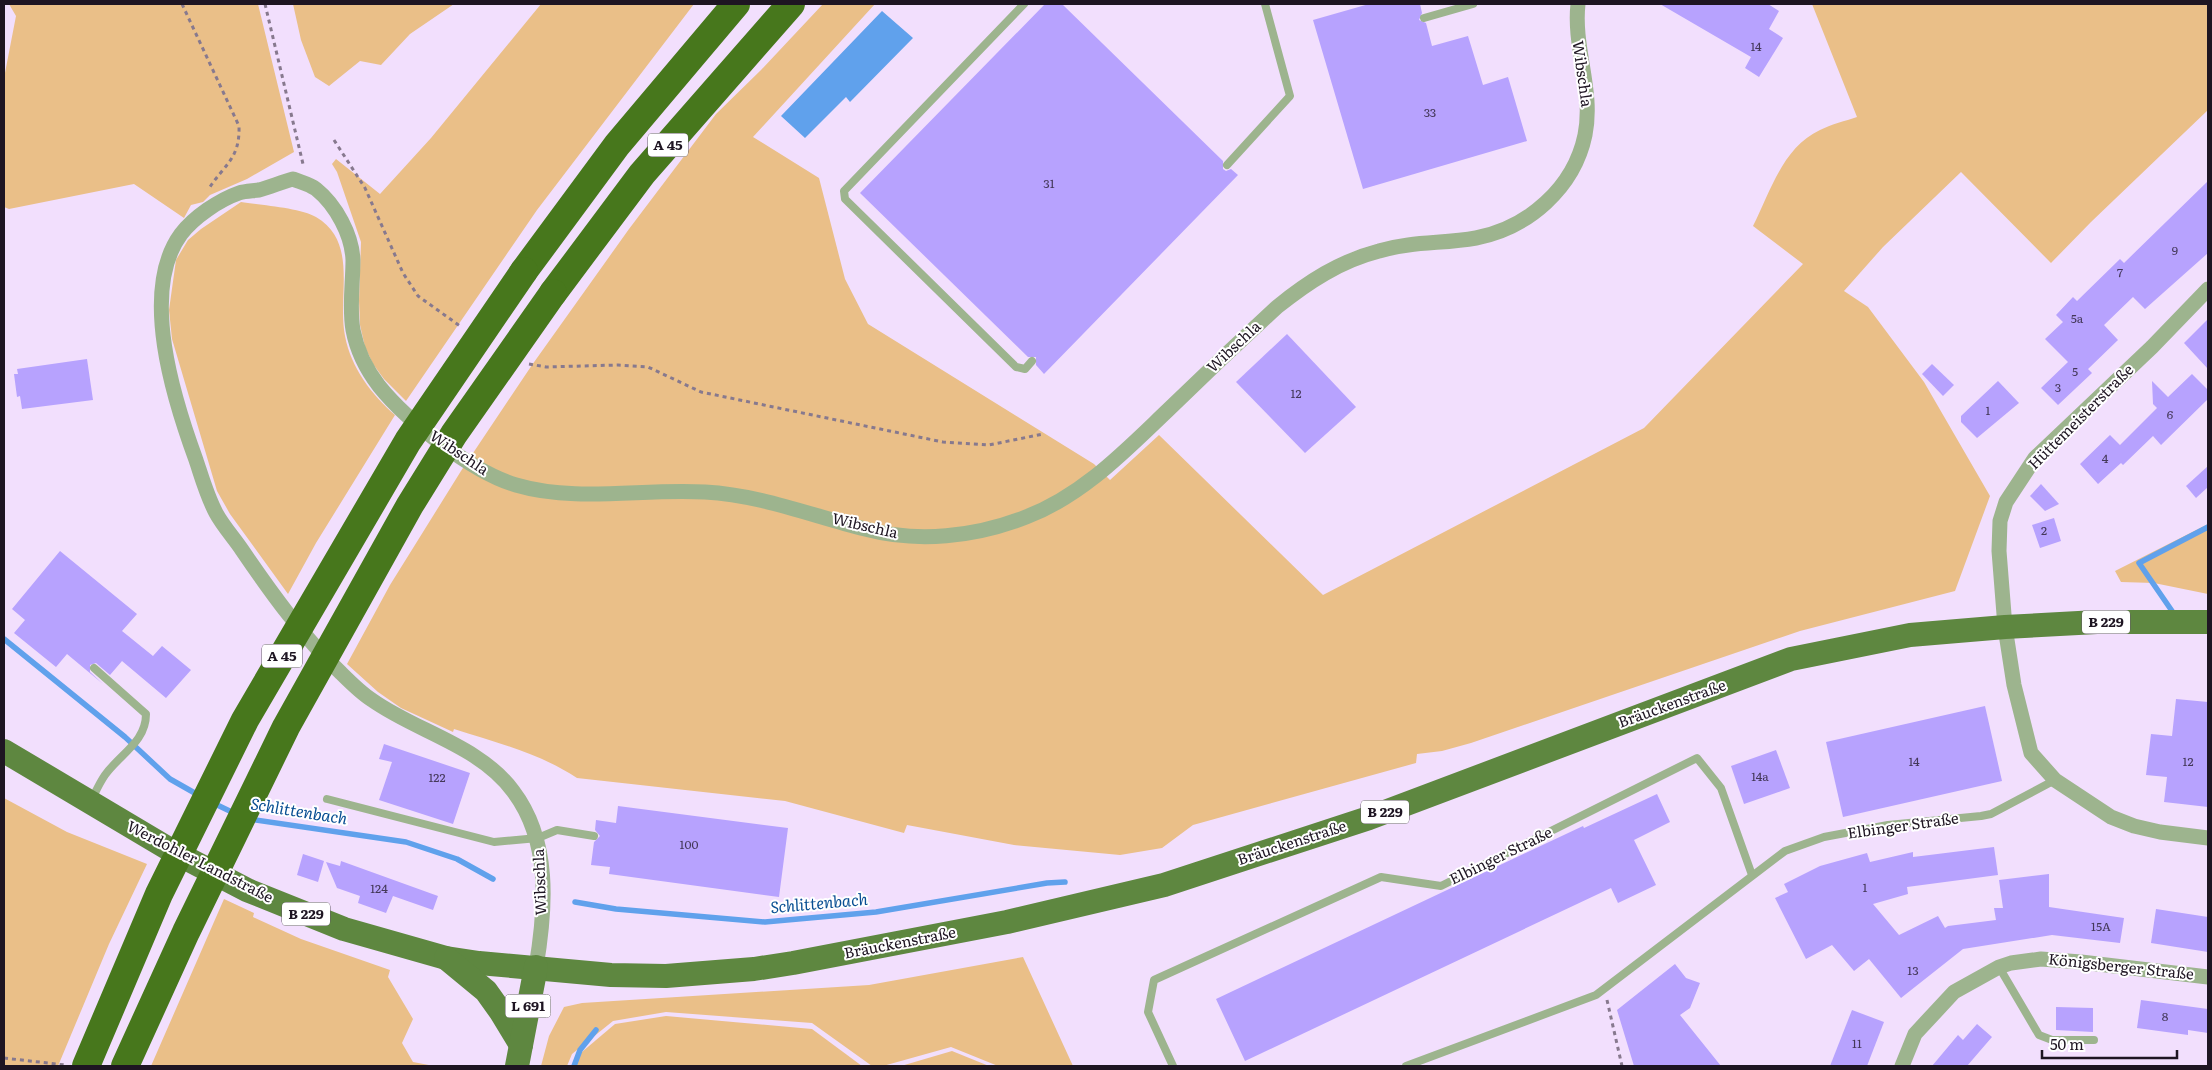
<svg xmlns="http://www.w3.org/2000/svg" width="2212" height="1070" font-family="Literata,serif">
<rect width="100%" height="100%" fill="#f2dffd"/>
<g fill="#eabf88">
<polygon points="9,4 258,4 294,152 247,179 210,195 203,202 191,205 184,218 134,184 9,209 4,207 4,78 16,16"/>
<polygon points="293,4 454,4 410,34 381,65 360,61 329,86 315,77 301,40"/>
<polygon points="541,4 694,4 537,210 406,401 384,379 373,364 365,347 360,325 359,301 361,242 337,172 332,164 336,159 380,194 431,138"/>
<path d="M823,4h52l-122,133 66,41 26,101 23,45 226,140 16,16 49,-45 164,160 321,-167 159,-164 -50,-38c17,-34 30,-79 67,-96 12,-6 25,-9 37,-13l-45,-113h396v106l-117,112 -40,41 -90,-91 -78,75 -39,44 24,16 56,75 66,114 -35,95 -155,40 -329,112 -29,8 -25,3 -1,9 -223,62 -31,23 -42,7 -106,-10 -107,-20 -3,8 -119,-32 -208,-23c-38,-25 -80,-35 -123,-49l-1,3 -52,-24 -23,-16 -31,-28 43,-79 71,-114 71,-106 97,-136 87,-115 45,-44z"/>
<path d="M241,202c19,3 60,6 75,15 43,25 21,79 29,119 6,32 27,59 50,79l-79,128 -28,51 -58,-80 -13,-23 -45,-152 -3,-29 7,-50 12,-20 13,-11z"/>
<polygon points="2208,524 2208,594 2154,583 2121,582 2115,571"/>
<polygon points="4,798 67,832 147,864 109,944 58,1066 4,1066"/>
<polygon points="224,899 254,913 253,917 301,939 390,970 388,977 413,1019 402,1043 413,1062 434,1066 151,1066"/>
<polygon points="1023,957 1073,1066 998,1066 951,1047 883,1066 872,1066 812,1023 666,1012 613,1021 572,1054 567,1066 541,1066 549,1036 564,1007 582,1003 869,985"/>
<polygon points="666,1016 812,1029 862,1066 572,1066 576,1057 615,1024"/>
<polygon points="952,1051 989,1066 901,1066"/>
</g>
<polygon fill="#60a1ec" points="882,11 913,38 850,102 846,97 805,138 781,116"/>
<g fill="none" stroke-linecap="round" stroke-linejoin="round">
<g stroke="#60a1ec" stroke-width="5.5">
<polyline points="2172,611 2139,563 2208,527"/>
<polyline points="4,639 125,737 170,779 200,796"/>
<polyline points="213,803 236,814"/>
<polyline points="249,819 406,842 457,859 493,879"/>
<polyline points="575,902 616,909 765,922 876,912 1047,883 1065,882"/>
<polyline points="574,1066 580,1050 596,1030"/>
</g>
</g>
<g fill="#b7a2fe">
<polygon points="1045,4 1062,4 1223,161 1223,169 1226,171 1231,169 1238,175 1044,374 1036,365 1036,357 1028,357 860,193"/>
<polygon points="1369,4 1420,4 1422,13 1419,20 1426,23 1432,46 1468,36 1483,85 1508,77 1527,141 1363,189 1313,20"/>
<polygon points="1660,4 1768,4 1779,11 1769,29 1783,38 1759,77 1745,68 1751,57"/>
<polygon points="2208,181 2208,253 2145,309 2133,297 2104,325 2118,340 2088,369 2092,373 2058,405 2041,388 2068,362 2045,339 2063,322 2056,315 2073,297 2077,301 2120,259 2124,263"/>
<polygon points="2208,319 2208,369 2184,343"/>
<polygon points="1287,334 1356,407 1305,453 1236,382"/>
<polygon points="87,359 93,400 22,409 20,396 17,397 14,374 18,374 17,369"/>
<polygon points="1932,364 1954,385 1943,396 1922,374"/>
<polygon points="2192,374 2208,390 2208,399 2161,445 2153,436 2123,465 2121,463 2098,484 2080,464 2110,435 2120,445 2157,408 2153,404 2152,381 2168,397"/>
<polygon points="1998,381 2019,403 1977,438 1961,422 1961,416"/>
<polygon points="2208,466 2208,487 2196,498 2186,486"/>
<polygon points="2041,484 2059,504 2045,511 2030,496"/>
<polygon points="2054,518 2061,541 2040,548 2032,525"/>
<polygon points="60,551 137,614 122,631 153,656 162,646 191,670 166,698 122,661 110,675 96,663 90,665 90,672 103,684 67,654 56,667 14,633 25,620 12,609"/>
<polygon points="2176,699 2208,702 2208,807 2164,802 2167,777 2146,775 2151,734 2172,736"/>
<polygon points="1985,706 2002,781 1843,817 1826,742"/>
<polygon points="384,744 470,773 453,824 379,800 392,762 379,759"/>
<polygon points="1776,750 1790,788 1744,804 1731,766"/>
<polygon points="1657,794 1670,822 1634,840 1656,885 1618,903 1611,888 1245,1061 1216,999 1583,826 1584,828"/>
<polygon points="618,806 788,828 779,897 609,874 610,867 591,865 594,842 600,836 595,830 596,820 616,823"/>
<polygon points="1994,847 1998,875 1907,887 1908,894 1873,904 1899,935 1938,916 1945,928 1948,926 1996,920 1994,908 2003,908 1999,880 2049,874 2049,907 2124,918 2120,943 2052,935 1963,949 1901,998 1869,959 1854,971 1832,945 1806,959 1775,898 1788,892 1784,884 1820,866 1867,853 1870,862 1913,852 1913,857"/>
<polygon points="303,854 324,861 318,882 297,875"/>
<polygon points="341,861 438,896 433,910 393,896 386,913 358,903 360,896 337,888 326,862 340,866"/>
<polygon points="2156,909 2208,917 2208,952 2151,943"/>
<polygon points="1675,964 1686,978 1700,983 1690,1008 1680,1015 1721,1066 1634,1066 1617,1010"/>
<polygon points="2141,1000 2208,1009 2208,1033 2188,1030 2188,1035 2137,1028"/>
<polygon points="2056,1007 2093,1008 2093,1032 2056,1030"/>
<polygon points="1852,1010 1884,1022 1867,1066 1830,1066"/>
<polygon points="1977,1024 1992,1037 1967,1066 1932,1066 1958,1035 1963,1040"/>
</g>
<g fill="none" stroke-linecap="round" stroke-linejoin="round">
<g stroke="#87798e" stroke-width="3" stroke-dasharray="4 4" stroke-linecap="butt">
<path d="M182,4l57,122c1,34 -15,38 -31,64"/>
<polyline points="265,4 303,164"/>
<polyline points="334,140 365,188 403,273 418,296 460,326"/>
<polyline points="529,364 546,367 618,365 648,367 701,392 943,442 989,445 1043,434"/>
<polyline points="1607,1000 1622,1066"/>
<polyline points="4,1058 65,1065"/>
</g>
<g stroke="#9db48e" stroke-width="8">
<polyline points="1024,4 844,191 845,199 1016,367 1025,369 1032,361"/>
<polyline points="1424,18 1473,4"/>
<polyline points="1227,165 1290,96 1265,4"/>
<path d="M92,799c4,-8 8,-17 13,-24 15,-21 41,-33 41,-61l-52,-46"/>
<polyline points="327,799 494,842 538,838 557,830 594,836"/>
<polyline points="1999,967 2039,1035 2052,1040 2094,1040"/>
<polyline points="1173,1066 1148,1012 1154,980 1381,877 1441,886 1697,758 1721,788 1752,875"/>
<polyline points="1406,1066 1596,995 1785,851 1824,837 1888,825 1981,816 1991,814 2055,780"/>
</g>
<g stroke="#9db48e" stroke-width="15">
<polyline points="2208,289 2152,347 2035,458 2006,502 2000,521 1999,551 2005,627 2014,685 2031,753 2055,780 2111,817 2134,826 2160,832 2208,838"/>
<path d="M536,967c10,-59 15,-126 -23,-176 -34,-46 -96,-59 -141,-91 -11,-7 -21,-17 -31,-27 -38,-36 -69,-79 -99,-123 -8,-12 -19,-24 -26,-37 -9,-17 -14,-35 -20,-53 -22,-60 -57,-169 -15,-226 13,-17 38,-34 58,-41 6,-2 13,-2 20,-3 11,-3 23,-8 34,-11 7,3 16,5 23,10 20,16 36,46 37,71 0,23 -4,47 0,70 4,21 13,39 26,56 29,36 93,86 137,99 61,18 127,3 189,7 56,3 107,24 160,37 53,14 110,8 161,-12 56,-21 99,-66 141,-106 36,-35 73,-70 110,-104 31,-25 63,-46 102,-56 34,-10 64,-7 97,-13 52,-10 98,-50 109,-103 9,-45 -12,-87 -7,-131"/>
<polyline points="1902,1066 1915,1034 1954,992 1999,967 2011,963 2041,959 2081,962 2208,977"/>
</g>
<g stroke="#5e8740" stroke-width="24">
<polyline points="4,751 174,852 247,890 344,929 446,958 479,963 611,975 666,976 754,969 793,963 1007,922 1164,885 1369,818 1791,659 1910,635 2005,627 2097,622 2208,622"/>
<polyline points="446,958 486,991 501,1012 521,1045"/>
<polyline points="517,1066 536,967"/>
</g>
<g stroke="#47771c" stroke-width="28">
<polyline points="524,271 617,145 736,4"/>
<polyline points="553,293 642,174 791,4"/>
</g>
<g stroke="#47771c" stroke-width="28">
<polyline points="86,1066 159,894 245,720 408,441 524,271"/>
<polyline points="125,1066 186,932 286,727 410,505 454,434 553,293"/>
</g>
</g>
<g text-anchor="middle" stroke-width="4" stroke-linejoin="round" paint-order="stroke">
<g font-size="12" fill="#443859">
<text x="1756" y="51">14</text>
<text x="1430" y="117">33</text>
<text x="1049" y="188">31</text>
<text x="2175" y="255">9</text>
<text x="2120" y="277">7</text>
<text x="2077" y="323">5a</text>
<text x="2075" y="376">5</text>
<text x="2058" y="392">3</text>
<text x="1296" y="398">12</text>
<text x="1988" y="415">1</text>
<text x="2170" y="419">6</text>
<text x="2105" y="463">4</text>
<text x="2044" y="535">2</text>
<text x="1914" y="766">14</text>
<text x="2188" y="766">12</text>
<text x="1760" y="781">14a</text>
<text x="437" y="782">122</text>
<text x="689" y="849">100</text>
<text x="1865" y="892">1</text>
<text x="379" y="893">124</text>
<text x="2101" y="931">15A</text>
<text x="1913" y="975">13</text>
<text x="2165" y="1021">8</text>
<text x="1857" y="1048">11</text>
</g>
<g fill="#fff" stroke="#625b64" stroke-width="1">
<rect x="648" y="133.5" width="40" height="23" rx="4"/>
<rect x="2082" y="610.5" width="48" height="23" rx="4"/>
<rect x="262" y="644.5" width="40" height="23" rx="4"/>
<rect x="1361" y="800.5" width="48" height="23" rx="4"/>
<rect x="282" y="902.5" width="48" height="23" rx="4"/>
<rect x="505.5" y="994.5" width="45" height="23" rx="4"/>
</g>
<g font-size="14" font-weight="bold" fill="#1e1522">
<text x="668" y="150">A 45</text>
<text x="2106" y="627">B 229</text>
<text x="282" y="661">A 45</text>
<text x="1385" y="817">B 229</text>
<text x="306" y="919">B 229</text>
<text x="528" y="1011">L 691</text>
</g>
<g font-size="15" fill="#1e1522" stroke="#fff">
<text transform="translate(1582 74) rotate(82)" y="5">Wibschla</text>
<text transform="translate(1234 347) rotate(-43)" y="5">Wibschla</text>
<text transform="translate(2081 417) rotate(-45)" y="5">Hüttemeisterstraße</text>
<text transform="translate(459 453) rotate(34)" y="5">Wibschla</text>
<text transform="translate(865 526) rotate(13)" y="5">Wibschla</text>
<text transform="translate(1672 704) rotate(-20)" y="5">Bräuckenstraße</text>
<text transform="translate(1903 826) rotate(-8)" y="5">Elbinger Straße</text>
<text transform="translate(1292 843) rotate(-18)" y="5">Bräuckenstraße</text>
<text transform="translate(1501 856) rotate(-26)" y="5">Elbinger Straße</text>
<text transform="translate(200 862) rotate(27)" y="5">Werdohler Landstraße</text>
<text transform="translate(540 882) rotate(-92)" y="5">Wibschla</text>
<text transform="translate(900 943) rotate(-11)" y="5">Bräuckenstraße</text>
<text transform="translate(2121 967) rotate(6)" y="5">Königsberger Straße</text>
</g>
<g font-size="16" font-style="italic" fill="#084e92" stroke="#fff">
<text transform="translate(299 811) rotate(9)" y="6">Schlittenbach</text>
<text transform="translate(819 903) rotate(-5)" y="6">Schlittenbach</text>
</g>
</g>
<rect width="2212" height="1070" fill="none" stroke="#1e1522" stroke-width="10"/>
<path d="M2042 1050v8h135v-8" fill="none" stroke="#1e1522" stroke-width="2.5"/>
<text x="2050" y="1050" font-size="15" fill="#1e1522" stroke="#ffffff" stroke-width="4" paint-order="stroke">50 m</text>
</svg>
